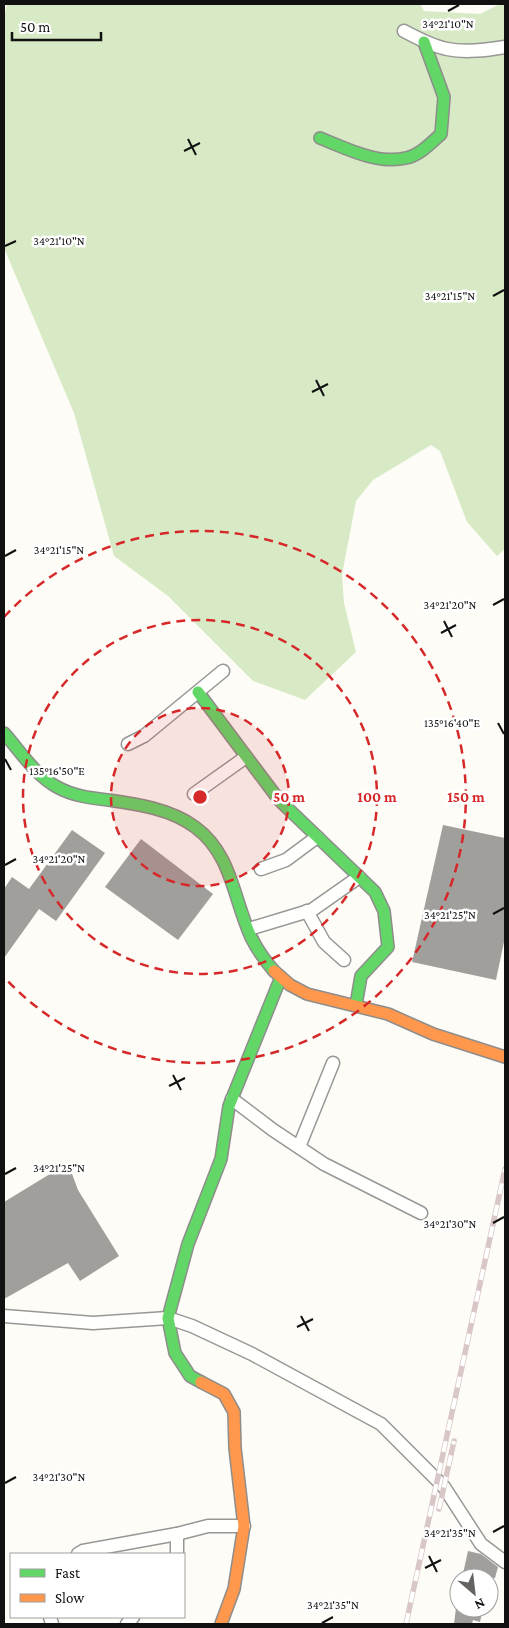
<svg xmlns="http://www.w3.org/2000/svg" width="509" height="1628" font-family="'Crimson Pro',serif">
<rect width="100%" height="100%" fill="#fdfcf7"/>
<polygon fill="#d8eac5" points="7,4 420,4 424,11 480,14 500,4 505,4 505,549 497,556 467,522 440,451 431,445 373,480 356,501 342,575 344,603 356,652 305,700 253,681 168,596 114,556 74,413 4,248 4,17"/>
<g fill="#a19f9c">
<polygon points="443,825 505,838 505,937 496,980 412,962"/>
<polygon points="72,830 105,853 56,921 39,909 4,958 4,889 12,877 29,889"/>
<polygon points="141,839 213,894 178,940 105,887"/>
<polygon points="68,1163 78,1190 119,1256 80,1281 68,1263 4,1299 4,1202"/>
<polygon points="468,1551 481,1554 498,1567 495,1578 462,1578"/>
<polygon points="456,1608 483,1608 480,1622 473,1620 472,1624 454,1624"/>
</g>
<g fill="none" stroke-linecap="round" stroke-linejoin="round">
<defs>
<g id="street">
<path d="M404,31c13,7 28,15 43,18 19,4 40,1 58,-2"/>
<polyline points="128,744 144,736 223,671"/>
<polyline points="194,794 246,757"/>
<polyline points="261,869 286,860 317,837"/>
<polyline points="307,911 324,942 344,960"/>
<polyline points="249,929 312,910 359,877"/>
<polyline points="232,1099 273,1130 324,1164 421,1213"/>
<polyline points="299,1147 333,1063"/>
<polyline points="4,1316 93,1323 168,1318 192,1326 252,1354 381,1424 444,1487 481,1544 505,1562"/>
<polyline points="177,1534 177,1554"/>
<polyline points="78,1554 83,1551 177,1534 208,1526 244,1526"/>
<polyline points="50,1617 52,1624"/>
<polyline points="127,1624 133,1617"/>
</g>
<g id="fast">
<path d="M320,138c25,10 58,27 86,20 14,-3 25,-15 35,-24l3,-37 -20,-55"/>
<polyline points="198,692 279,800 375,892 384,911 388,947 361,976 356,1005"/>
<path d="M4,733c16,18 31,42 53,54 16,9 34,11 51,13 29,4 63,9 87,27 37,27 38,71 56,110 6,12 14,24 23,34"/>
<polyline points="201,1382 190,1376 175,1353 168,1318 188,1244 221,1159 229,1106 281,977"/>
</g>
<g id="slow">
<polyline points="274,971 290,985 307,994 388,1014 433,1034 505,1057"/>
<polyline points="201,1382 224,1394 234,1412 235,1448 244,1526 234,1589 221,1624"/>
</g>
</defs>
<use href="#street" stroke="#979795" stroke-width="15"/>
<use href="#fast" stroke="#8e8d8b" stroke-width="14"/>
<use href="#slow" stroke="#8e8d8b" stroke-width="14"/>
<use href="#street" stroke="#fffffe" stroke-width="12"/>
<use href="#fast" stroke="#63d668" stroke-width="11"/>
<use href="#slow" stroke="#ff974d" stroke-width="11"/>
<defs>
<g id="rail">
<polyline points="439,1509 454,1441"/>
<polyline points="406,1624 505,1169"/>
</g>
</defs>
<use href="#rail" stroke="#d9c6c7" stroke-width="5.5"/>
<use href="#rail" stroke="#fff" stroke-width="4" stroke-dasharray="11" stroke-linecap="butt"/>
</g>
<path fill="none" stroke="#111" stroke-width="2" d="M448,11l11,-6M188,139l8,16M184,151l16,-8M5,246l11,-5M493,296l11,-6M316,380l8,16M312,392l16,-8M5,556l11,-6M493,605l11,-6M444,621l8,16M441,633l15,-8M498,723l6,11M5,759l6,11M5,865l11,-6M493,914l11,-6M173,1075l8,15M169,1086l16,-8M5,1174l11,-6M493,1223l11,-6M301,1316l8,15M297,1327l16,-8M5,1483l11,-6M493,1532l11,-6M429,1556l8,16M425,1568l16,-8M322,1623l11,-6"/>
<circle cx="200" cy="797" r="89" fill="#d62828" fill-opacity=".12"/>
<g fill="none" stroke="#d62828" stroke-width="2.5" stroke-dasharray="9 6">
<circle cx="200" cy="797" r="89"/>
<circle cx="200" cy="797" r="177"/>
<path d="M4 617A266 266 0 1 1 4 977"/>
</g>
<g font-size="12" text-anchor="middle" fill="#111" stroke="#fff" stroke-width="5" stroke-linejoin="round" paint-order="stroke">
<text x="448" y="28">34°21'10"N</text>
<text x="59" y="245">34°21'10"N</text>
<text x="450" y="300">34°21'15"N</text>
<text x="59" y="554">34°21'15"N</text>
<text x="450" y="609">34°21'20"N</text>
<text x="452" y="727">135°16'40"E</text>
<text x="57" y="775">135°16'50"E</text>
<text x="59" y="863">34°21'20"N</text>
<text x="450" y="919">34°21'25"N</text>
<text x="59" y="1172">34°21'25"N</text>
<text x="450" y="1228">34°21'30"N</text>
<text x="59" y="1481">34°21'30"N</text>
<text x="450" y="1537">34°21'35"N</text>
<text x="333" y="1609">34°21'35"N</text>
</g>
<circle cx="200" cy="797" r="8" fill="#d62828" stroke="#fff" stroke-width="2.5"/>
<g font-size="15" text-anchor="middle" font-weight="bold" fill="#d62828" stroke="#fff" stroke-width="5" stroke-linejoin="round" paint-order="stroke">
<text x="289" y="802">50 m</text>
<text x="377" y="802">100 m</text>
<text x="466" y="802">150 m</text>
</g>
<rect width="509" height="1628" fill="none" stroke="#111111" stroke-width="10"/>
<rect x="10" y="1553" width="175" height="65" fill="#ffffff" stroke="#a0a0a0"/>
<rect x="20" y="1569" width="25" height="8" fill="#63d668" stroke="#a0a0a0"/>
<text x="55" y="1578" font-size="15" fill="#111111">Fast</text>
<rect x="20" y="1594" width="25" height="8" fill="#ff974d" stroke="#a0a0a0"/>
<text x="55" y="1603" font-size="15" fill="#111111">Slow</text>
<g transform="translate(474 1593) rotate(152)"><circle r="24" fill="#ffffff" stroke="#a0a0a0"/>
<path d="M0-4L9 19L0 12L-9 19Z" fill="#646362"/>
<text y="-8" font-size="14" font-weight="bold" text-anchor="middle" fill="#111111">N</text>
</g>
<path d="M12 32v8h89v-8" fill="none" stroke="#111111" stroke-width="2.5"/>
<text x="20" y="32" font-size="15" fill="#111111" stroke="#ffffff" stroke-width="4" paint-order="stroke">50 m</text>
</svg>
